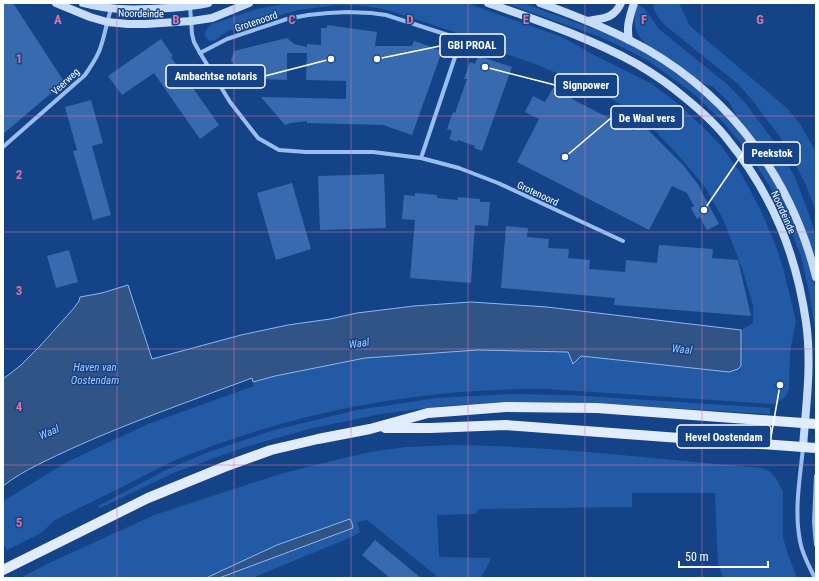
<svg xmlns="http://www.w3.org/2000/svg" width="819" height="581" font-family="'Roboto Condensed',sans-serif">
<rect width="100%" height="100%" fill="#144388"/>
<g fill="#235aa6">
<path d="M289,3h178l95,34 34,19 56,28 25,19 27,25 18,19 20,28 19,36 15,35 7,22 13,53 -6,30 -1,38 -3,7 -9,7 -4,1 -227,-15c-128,-1 -256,23 -375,73 -15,7 -29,15 -43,22 -24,12 -49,24 -73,36l-14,13 -34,17 -4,-7v-40l2,-3 62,-38 81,-38 106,-38 -1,-4 22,-6 90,-18 113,-8 90,2 12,4 149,16 12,-6v-36l12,-7v-18l-11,-37 -19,-49 -18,-32 -27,-32 -33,-35 -49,-31 -64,-26 -64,-22 -2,-5 -78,-26 -23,-4 -27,-1 -40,5 -70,21 -13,9 -5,1 -5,-4c0,-7 2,-9 7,-13l45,-15z"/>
<polygon points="505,3 523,3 616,37 651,55 695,87 727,117 750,145 784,197 805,250 816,290 816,336 809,291 801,256 779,201 748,152 724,123 693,93 647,60 620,46 600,37"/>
<path d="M653,3h26l11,23 98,83 12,15 16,28v61l-10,-28 -16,-31 -10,-17 -28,-37 -14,-16 -72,-58c-7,-7 -12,-13 -13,-23z"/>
<path d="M637,4l7,4 15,21 69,56 18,19 26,35 23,38 17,46 4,15v26l-14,-42 -24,-48 -39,-53 -10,-19 -17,-16 -12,-3 -52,-37c-15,-14 -15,-23 -11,-42z"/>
<polygon points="508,394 569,395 770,408 770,414 573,402 512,402 443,406 381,414 313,428 245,447 173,473 100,508 98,506 166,470 206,453 274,430 357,410 437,398"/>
<path d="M452,445c103,1 206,14 309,23l8,3 7,7 7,14v45l4,15 10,26h-74l-5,-14 -3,-71h-83v14l-153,2 -4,5 -38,1 2,42 51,1v3l-9,17h-42l-72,-58 -10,2 3,10 -6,4 -102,42h-33l131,-59 -3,1 -70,25 -71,33h-184v-1l25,-13 107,-49 123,-40 34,-9 59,-14 36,-5z"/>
</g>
<g fill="#315487" stroke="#8cb8f2">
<path d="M128,285l24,74 89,-24 47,-10 42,-6 27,-6 57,-7 57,-4 76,5 194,23v36l-3,3 -9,3 -148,-16 -8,8 -5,-12 -90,-2 -113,8 -90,18 -22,6 -1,-4c-59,22 -119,43 -177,69 -23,11 -52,23 -72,39v-107l17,-13 21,-21 33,-37 5,-7 1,-4 22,-4z"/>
<polygon points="350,519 352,523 353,528 219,578 206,578 277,545 347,520"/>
</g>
<g fill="#386ab0">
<polygon points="3,3 13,3 63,80 62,84 3,134"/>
<polygon points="327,25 377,32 375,46 412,46 414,41 442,51 412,135 383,125 307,123 307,121 291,123 285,125 261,97 346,99 346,81 306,80 307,53 287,53 287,80 253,79 253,87 231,61 234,51 287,38 294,44 307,47 307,44 321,45 321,28 327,28"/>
<polygon points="161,39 173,56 171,57 219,125 200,139 154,73 122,95 108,76"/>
<polygon points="478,56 512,67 482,151 474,148 475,146 458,140 457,142 449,139 452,131 447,129 453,112 455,113 467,79 464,79 470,62 475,64"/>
<polygon points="553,88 562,93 566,93 570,95 572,99 634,131 637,126 644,130 646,128 683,165 700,187 699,187 719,224 707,230 700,217 697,219 691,208 694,206 687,193 672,186 649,230 517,162 539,119 525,112 533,96 545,102"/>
<polygon points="91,100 103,143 92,146 111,215 93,220 73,151 77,150 65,107"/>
<polygon points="384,174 386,228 320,230 318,176"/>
<polygon points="292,183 311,249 276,260 257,193"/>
<polygon points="415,193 437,195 437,198 458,200 458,197 480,199 480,202 490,202 488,226 475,225 471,283 410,278 415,220 402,219 404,195 415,196"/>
<polygon points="506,226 528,228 527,237 549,239 548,248 569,249 568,258 590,260 589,269 625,272 626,260 657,263 659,245 713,249 712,258 738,260 751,316 614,305 615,298 501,288"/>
<polygon points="69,250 78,282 56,288 47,256"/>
<polygon points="375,540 421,578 390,578 362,555"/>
</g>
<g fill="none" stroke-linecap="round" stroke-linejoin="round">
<g stroke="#9abeef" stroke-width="4">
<polyline points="190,6 192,34 194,42 200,53 230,102 258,138 279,150 306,152 373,152 421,158 459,168 498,183 623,241"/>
<path d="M200,53l27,-14 60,-20 21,-4 20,-2 20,-1 23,1 15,2 62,20c7,5 9,7 9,16l-36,107"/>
<path d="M3,147l82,-72c6,-9 13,-18 16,-29 4,-12 6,-25 10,-37"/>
<path d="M803,448c-3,30 -9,62 -3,93 2,13 9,25 15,37"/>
<polyline points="816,476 814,522 816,545"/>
</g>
<g stroke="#c7dcfb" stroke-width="8">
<polyline points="56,3 90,17 107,22 128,24 146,24 192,21 212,18 249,3"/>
<path d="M83,3c30,8 55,7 86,5 13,-1 26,-2 39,-5"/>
<path d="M488,3c51,18 102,35 149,61 17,10 33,21 47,33 16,13 32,27 44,43 44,54 68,113 78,182 6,42 0,83 -3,125"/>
<path d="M540,3c37,13 74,28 108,47 86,50 144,131 168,227"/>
<path d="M588,21c15,-3 26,-2 33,-18"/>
<path d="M629,40c-3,-15 1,-23 5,-37"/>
</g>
<g stroke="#e2ecff" stroke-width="10">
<polyline points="385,428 430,428 506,425 816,448"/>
<polyline points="3,570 148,498 224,467 271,450 318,439 370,429 428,413 506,407 597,408 816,424"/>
</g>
</g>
<path fill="none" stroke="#da749d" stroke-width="1" stroke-opacity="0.55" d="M117,3v575M234,3v575M351,3v575M468,3v575M585,3v575M702,3v575M3,116h813M3,232h813M3,349h813M3,465h813"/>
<g text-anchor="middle" stroke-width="3" stroke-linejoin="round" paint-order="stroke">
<g font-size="10" fill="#fff" stroke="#144388">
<text transform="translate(141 13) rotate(1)" y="4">Noordeinde</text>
<text transform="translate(256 21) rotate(-19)" y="4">Grotenoord</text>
<text transform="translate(65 81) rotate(-43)" y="4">Veerweg</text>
<text transform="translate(538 193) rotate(25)" y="4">Grotenoord</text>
<text transform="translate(784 212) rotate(66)" y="4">Noordeinde</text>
</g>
<g font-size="11" font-style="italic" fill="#a5c8f7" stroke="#144388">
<text transform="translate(359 343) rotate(-8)" y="4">Waal</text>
<text transform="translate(682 349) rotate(5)" y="4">Waal</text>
<text x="95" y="371">Haven van<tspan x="95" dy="13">Oostendam</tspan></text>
<text transform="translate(49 432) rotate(-23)" y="4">Waal</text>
</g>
</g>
<g font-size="13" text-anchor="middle" font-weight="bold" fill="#da749d" stroke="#144388" stroke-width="3" stroke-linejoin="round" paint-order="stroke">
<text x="58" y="24">A</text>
<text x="176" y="24">B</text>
<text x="292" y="24">C</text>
<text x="410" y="24">D</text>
<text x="526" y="24">E</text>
<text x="644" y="24">F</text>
<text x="760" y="24">G</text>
<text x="19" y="63">1</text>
<text x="19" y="179">2</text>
<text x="19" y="295">3</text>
<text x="19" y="411">4</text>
<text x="19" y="527">5</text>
</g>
<path fill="none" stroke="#fff" stroke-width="1.5" d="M377 59L440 46M331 59L265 76M485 67L555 85M565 157L611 118M704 210L743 153M780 385L771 437"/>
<g fill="#fff" stroke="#144388" stroke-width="1.5">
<circle cx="377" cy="59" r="4"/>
<circle cx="331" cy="59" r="4"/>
<circle cx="485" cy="67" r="4"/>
<circle cx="565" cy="157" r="4"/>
<circle cx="704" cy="210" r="4"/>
<circle cx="780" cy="385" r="4"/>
</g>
<g fill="#144388" stroke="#fff" stroke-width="1.5">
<rect x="440" y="34" width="65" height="23" rx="4"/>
<rect x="166" y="65" width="99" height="23" rx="4"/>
<rect x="555" y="74" width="63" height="23" rx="4"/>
<rect x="611" y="106" width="72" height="23" rx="4"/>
<rect x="743" y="142" width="57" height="23" rx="4"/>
<rect x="677" y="425" width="94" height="23" rx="4"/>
</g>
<g font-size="11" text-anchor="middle" font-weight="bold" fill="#fff">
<text x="472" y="49">GBI PROAL</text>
<text x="216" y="80">Ambachtse notaris</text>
<text x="586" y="89">Signpower</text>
<text x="647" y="122">De Waal vers</text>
<text x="772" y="157">Peekstok</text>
<text x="724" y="441">Hevel Oostendam</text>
</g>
<rect width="819" height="581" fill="none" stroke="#ffffff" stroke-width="8"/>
<path d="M679 561v6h89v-6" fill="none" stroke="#ffffff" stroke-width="2"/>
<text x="685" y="561" font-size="12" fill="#ffffff" stroke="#144388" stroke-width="3" paint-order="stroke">50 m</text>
</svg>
